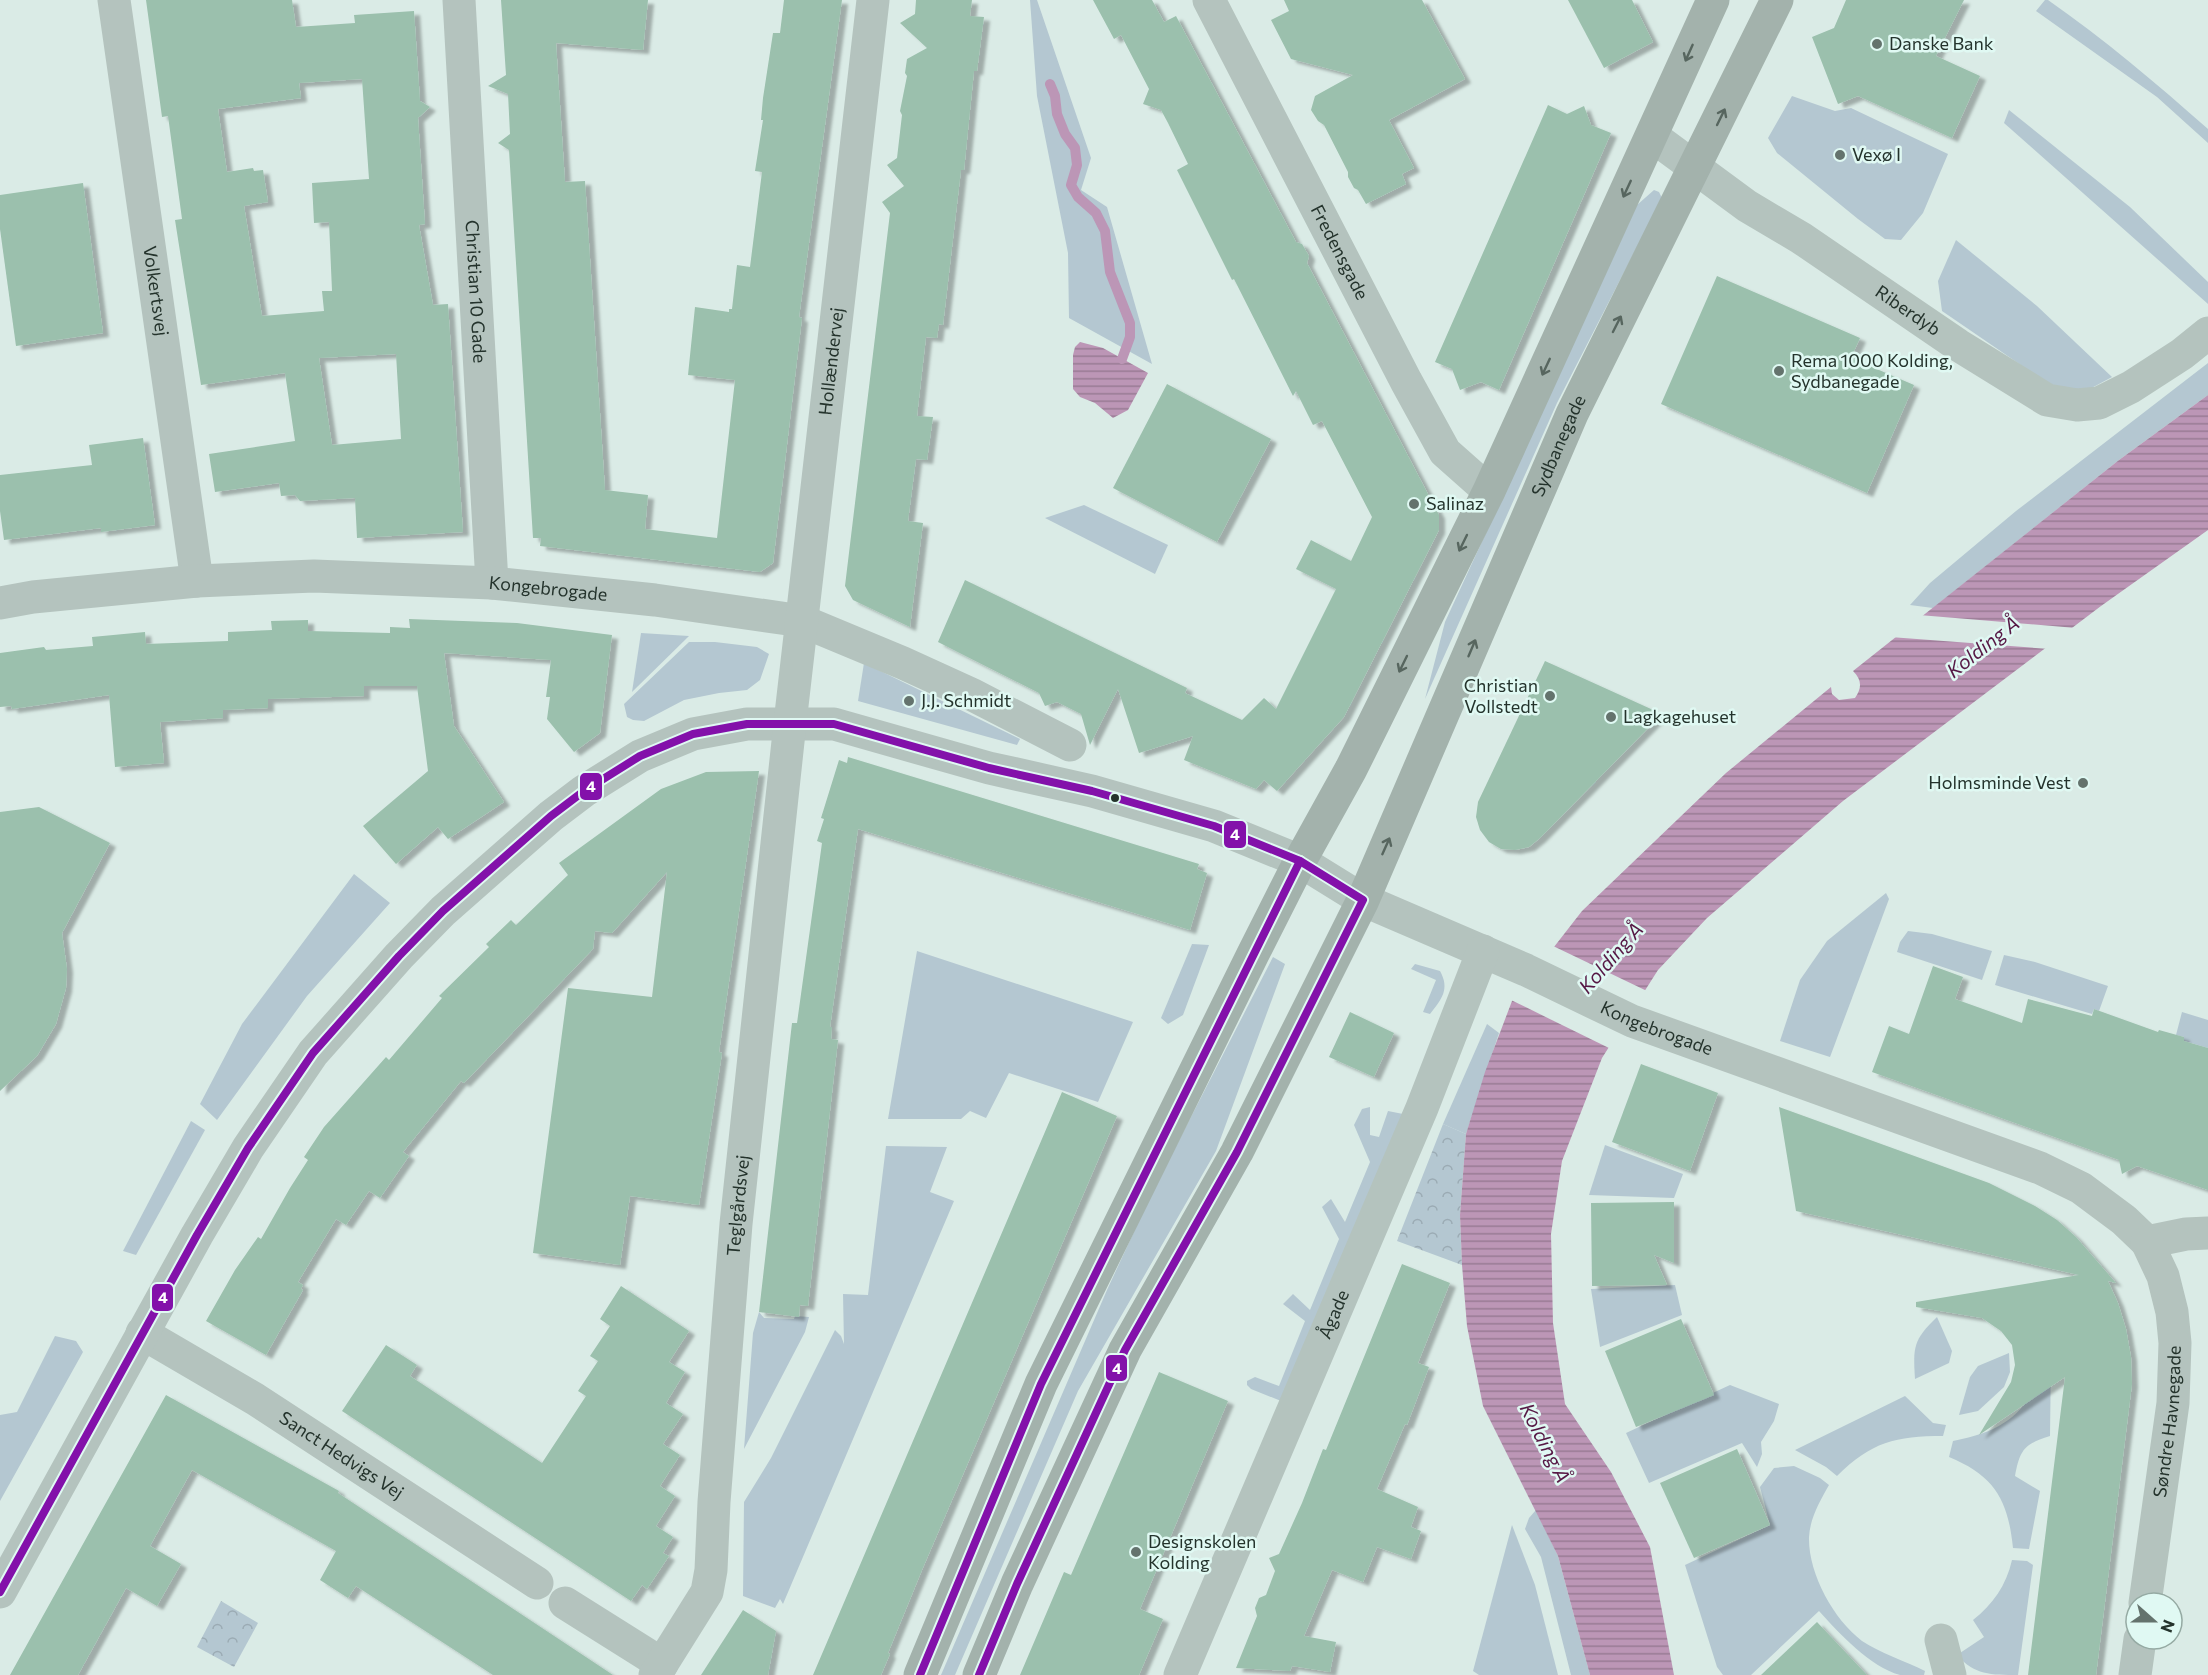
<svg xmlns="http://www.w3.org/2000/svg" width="2208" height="1675" font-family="Commissioner,sans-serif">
<defs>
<pattern id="park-crowns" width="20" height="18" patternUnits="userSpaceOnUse" patternTransform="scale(1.5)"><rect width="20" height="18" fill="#b4c7d1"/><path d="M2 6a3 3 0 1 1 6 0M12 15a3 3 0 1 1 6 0" fill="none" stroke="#9babb4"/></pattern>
<pattern id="water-rules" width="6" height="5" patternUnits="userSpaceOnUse" patternTransform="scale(1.5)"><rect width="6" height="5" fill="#bc96b6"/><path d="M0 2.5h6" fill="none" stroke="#997b94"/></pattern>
<filter id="shadow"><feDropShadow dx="6" dy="4" stdDeviation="1.5" flood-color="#0004"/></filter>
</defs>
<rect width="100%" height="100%" fill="#daebe6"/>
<g fill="#b4c7d1">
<polygon points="1030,0 1037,0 1091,158 1081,190 1107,207 1152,364 1069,318 1068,253 1037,96"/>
<path d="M2045,0h3c56,39 109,84 160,129v14l-51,-46 -121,-86z"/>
<polygon points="1792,96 1835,111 1851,108 1948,154 1923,213 1901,240 1885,239 1858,219 1777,153 1768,138"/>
<polygon points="2009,110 2130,207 2208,282 2208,304 2004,123"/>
<polygon points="1654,190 1659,192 1662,198 1557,403 1425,699 1445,622 1637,205"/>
<polygon points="1956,240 2037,306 2112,377 2086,391 2056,389 1942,311 1938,281"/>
<polygon points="2208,363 2208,395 2119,460 1933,608 1910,605 1930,583 2016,511"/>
<polygon points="1084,505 1168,545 1155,574 1045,518"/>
<polygon points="641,633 689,636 632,692"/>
<polygon points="689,642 715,642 757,647 769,654 760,680 747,690 719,693 684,700 644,721 633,720 627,717 624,704"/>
<polygon points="864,663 1020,739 1017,745 858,701"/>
<polygon points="354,874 390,903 307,996 217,1120 200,1104 242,1024"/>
<polygon points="1886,893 1889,899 1830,1057 1780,1041 1800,980 1827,941"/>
<polygon points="1908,931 1932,934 1992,951 1982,980 1897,952 1900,942"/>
<polygon points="1192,944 1209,945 1183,1015 1168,1024 1161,1018"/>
<polygon points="917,951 1133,1022 1098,1102 1009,1073 986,1118 970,1111 961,1119 888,1119"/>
<polygon points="2004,955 2035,962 2108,986 2099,1011 2094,1009 2092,1014 1995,985"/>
<polygon points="1273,957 1285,964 1216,1151 1078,1391 955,1675 941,1675 1107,1290 1152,1193"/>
<path d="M1415,964l25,7c10,18 2,28 -10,43l-7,-2 13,-32 -25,-11z"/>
<polygon points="2182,1012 2208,1020 2208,1048 2184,1041 2184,1037 2176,1035"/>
<polygon points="1487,1024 1499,1033 1466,1134 1443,1124"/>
<polygon points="1370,1107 1370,1135 1379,1137 1388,1111 1403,1114 1286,1403 1251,1389 1247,1385 1247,1381 1255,1377 1279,1386 1305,1321 1283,1304 1293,1294 1310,1310 1339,1239 1322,1207 1331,1199 1345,1222 1370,1162 1354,1125 1362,1109"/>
<polygon points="191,1121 205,1130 136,1255 123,1251"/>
<polygon points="1605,1145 1683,1174 1674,1198 1589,1195"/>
<polygon points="886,1146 947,1147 930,1192 954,1201 783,1604 780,1599 775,1608 743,1596 744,1502 771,1458 835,1330 841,1336 844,1344 843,1294 868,1295"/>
<polygon points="1675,1285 1682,1315 1600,1347 1591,1289"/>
<polygon points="759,1312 764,1318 794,1319 795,1316 809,1317 805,1332 744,1449 753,1333"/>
<path d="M1937,1317l15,34 -3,12 -34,16c-2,-32 -2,-39 22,-62z"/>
<polygon points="55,1336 76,1341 83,1352 0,1501 0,1415 17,1412"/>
<polygon points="2009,1353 2010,1372 2004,1387 1978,1411 1959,1415 1970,1377 1978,1366"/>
<path d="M2051,1356l-1,80c-26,8 -30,14 -35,40l25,15 -11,58 -16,-1c-5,-48 -18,-72 -64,-91l4,-16c59,-12 74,-31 98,-85z"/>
<polygon points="1730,1385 1779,1404 1774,1421 1761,1442 1762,1454 1757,1467 1742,1443 1649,1483 1626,1433"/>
<path d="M1905,1396l28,27 13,2 -3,11c-47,0 -72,6 -106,40l-11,-9 -31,-17z"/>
<path d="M1794,1466l26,12 9,7c-9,16 -19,33 -20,52 -1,36 24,82 53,104 16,11 45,21 63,30l-1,4c-8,0 -17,0 -24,0 -30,-8 -61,-42 -81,-64l-68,64h-28l-6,-8 -32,-102 85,-40 -10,-38 14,-19z"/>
<polygon points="1536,1510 1558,1556 1590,1675 1571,1675 1541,1557 1525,1529 1529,1518"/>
<polygon points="1512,1525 1535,1585 1558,1675 1479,1675 1473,1671"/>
<path d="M2012,1560l15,1 6,4 -15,110c-27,0 -44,0 -61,-20l27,-18 -11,-17c20,-16 33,-34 39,-60z"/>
</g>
<g fill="url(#park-crowns)">
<polygon points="1443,1124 1466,1134 1460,1215 1462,1265 1397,1241"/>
<polygon points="221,1601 258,1623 234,1667 197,1647"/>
</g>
<g fill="url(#water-rules)">
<polygon points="1080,342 1103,348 1148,373 1128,410 1113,418 1095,403 1080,397 1073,389 1073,355 1075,347"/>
<path d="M2208,395v135l-107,76 -258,195 -136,117 -49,52 -56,88 -40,103 -11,73 2,89 12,81 46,68 39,75 24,128h-84l-32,-119 -75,-150 -16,-80 -5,-61 -2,-50 6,-81 19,-62 27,-71 70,-90 144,-138 105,-86 1,7 7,6 16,-2c7,-10 7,-18 -2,-27l266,-211z"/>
</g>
<g fill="#daebe6">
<polygon points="1919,615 2076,628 2049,649 1890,637"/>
<polygon points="1551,945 1647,991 1611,1049 1511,1000 1515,992"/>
</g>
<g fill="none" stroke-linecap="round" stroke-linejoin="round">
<polyline stroke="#bc96b6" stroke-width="10" points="1050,84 1055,96 1057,114 1065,134 1075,148 1077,165 1071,185 1078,197 1096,213 1105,231 1110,272 1130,323 1130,337 1122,359"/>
</g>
<g fill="#9bc0ad" fill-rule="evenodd" filter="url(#shadow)">
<path d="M146,0h146l4,27 59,-4 -1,-8 60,-4 6,90 10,6 -12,11 7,106 -6,1 14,80 15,-1 15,228 -106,6 -2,-40 -55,3 -5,-6 -14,1 -2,-13 -64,9 -6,-38 86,-13 -10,-68 -84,12 -26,-165 7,-1 -14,-103 -6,1zM362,79l7,100 -57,4 2,40 15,-1 3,69h-10l2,20 -62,5 -18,-110 24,-4 -5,-32 -9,1 -1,-3 -26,4 -9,-63 83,-11 -2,-15zM396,354l5,85 -69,6 -13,-87z"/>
<polygon points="501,0 648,0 643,50 556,43 565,182 585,181 605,490 648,495 645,529 717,538 735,380 688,375 695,307 729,312 729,309 732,309 737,265 750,267 762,172 755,171 763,120 761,120 763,98 773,33 780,33 784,0 842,0 799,317 802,318 773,563 760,572 540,546 541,538 533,538 509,150 498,143 510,134 508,94 488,86 506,75"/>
<polygon points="916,0 972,0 970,16 984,17 977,71 974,71 964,170 961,170 943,325 939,324 937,338 926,337 917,416 933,417 927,460 916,459 908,521 923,523 910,627 853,600 845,586 890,213 882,202 904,186 887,165 897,158 902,115 900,111 907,76 905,73 907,59 927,48 900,23 915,14"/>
<polygon points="1093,0 1152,0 1164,22 1176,16 1296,242 1302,244 1309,256 1307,263 1439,515 1439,530 1344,717 1277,791 1264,780 1256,789 1184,760 1193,736 1139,753 1118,689 1090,745 1081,714 1057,702 1045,706 1039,693 938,642 965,580 1187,688 1185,693 1242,720 1264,698 1276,709 1336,589 1296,569 1311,540 1351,561 1372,517 1322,421 1313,425 1296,391 1293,396 1234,279 1232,280 1177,170 1188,164 1168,123 1161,110 1143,104 1149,89 1121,35 1114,39"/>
<polygon points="1284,0 1422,0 1465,79 1389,120 1414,168 1402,174 1406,184 1366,204 1358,190 1354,188 1348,177 1348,172 1324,125 1318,121 1311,110 1315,96 1353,75 1291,59 1271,20 1289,11"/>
<polygon points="1568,0 1632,0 1653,42 1604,68"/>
<polygon points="1846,0 1964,0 1936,56 1980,76 1952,138 1858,96 1838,104 1812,37 1834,28"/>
<polygon points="1548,105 1567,114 1584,106 1591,125 1611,133 1499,390 1481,382 1460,390 1452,369 1435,362"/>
<polygon points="83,183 103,333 16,346 0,229 0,195"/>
<polygon points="1717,276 1860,338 1851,358 1914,385 1867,493 1661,404"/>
<polygon points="1167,384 1271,439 1217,542 1113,488"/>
<polygon points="143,438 155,525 101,532 101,528 4,540 0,511 0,475 92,465 89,445"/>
<polygon points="409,619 517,623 612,635 600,733 574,752 547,719 550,697 546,697 551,660 444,653 454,726 504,802 448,839 438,827 396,864 363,826 428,771 417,686 364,686 364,696 268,699 268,708 223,710 223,718 160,722 164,763 115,767 109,695 12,709 11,706 0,707 0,653 44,647 46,650 93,646 92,637 145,632 146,644 228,641 228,632 272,630 271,621 308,620 308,631 390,633 390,627 410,628"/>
<polygon points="1545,661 1662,714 1540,838 1529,847 1515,850 1501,849 1489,842 1480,830 1476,817 1478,802"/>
<polygon points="848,757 1199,864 1197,869 1207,873 1190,930 858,829 830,1027 832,1027 831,1039 838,1040 808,1306 800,1305 799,1317 759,1312 792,1023 797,1023 822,843 817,841 824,819 821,818 839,760 847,763"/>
<polygon points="759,771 719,1052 722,1053 699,1205 630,1196 620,1265 533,1253 568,988 652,997 667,872 612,933 595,931 593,949 464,1083 461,1081 403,1152 409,1156 380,1198 369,1191 346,1225 336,1219 298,1282 303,1285 301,1289 303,1290 266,1355 206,1321 235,1270 258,1237 261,1239 290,1188 308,1160 304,1157 324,1127 386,1057 389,1060 442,998 439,996 489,947 486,944 511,920 516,925 568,875 559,863 661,789 706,772"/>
<polygon points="39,807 110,843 62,933 67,969 66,988 56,1024 37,1056 0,1091 0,812"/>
<polygon points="1933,966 1963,977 1955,999 2022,1023 2028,999 2092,1016 2094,1009 2158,1032 2159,1030 2184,1037 2184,1041 2208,1048 2208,1190 2137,1166 2122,1174 2119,1160 1872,1072 1889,1026 1909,1034"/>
<polygon points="1350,1012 1394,1033 1374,1077 1329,1057"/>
<polygon points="1641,1064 1718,1093 1690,1171 1612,1142"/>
<polygon points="1062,1092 1117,1116 922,1570 888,1653 890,1654 881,1675 813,1675"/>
<polygon points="1779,1107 1989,1183 2035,1206 2057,1220 2076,1237 2116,1283 2108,1281 2118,1303 2126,1329 2131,1357 2132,1384 2096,1675 2028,1675 2065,1377 1979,1435 2011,1382 2015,1365 2012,1345 2001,1331 1982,1318 1916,1307 1916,1302 2079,1275 1796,1211"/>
<polygon points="1674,1202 1674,1263 1654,1255 1667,1285 1592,1286 1591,1203"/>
<polygon points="1402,1264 1450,1283 1418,1363 1429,1367 1407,1425 1405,1424 1377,1489 1418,1507 1411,1527 1421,1531 1411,1559 1377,1547 1363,1582 1332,1570 1304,1636 1336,1642 1330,1672 1292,1666 1290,1671 1236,1668 1257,1616 1255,1608 1259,1598 1266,1595 1275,1571 1269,1558 1279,1554 1302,1503 1323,1449 1326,1450"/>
<polygon points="621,1286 689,1331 669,1362 685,1372 666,1403 683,1414 663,1444 680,1455 660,1486 675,1496 656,1526 673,1537 663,1553 669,1556 647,1589 642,1585 631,1601 342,1411 386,1345 417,1365 410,1376 542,1463 586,1396 578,1391 598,1361 590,1356 610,1326 600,1319"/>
<polygon points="1681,1319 1714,1395 1636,1427 1605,1351"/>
<polygon points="1159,1372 1228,1401 1140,1609 1163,1619 1139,1675 1020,1675 1064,1572 1071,1575"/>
<polygon points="166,1395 339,1491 338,1493 613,1675 493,1675 356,1586 348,1598 320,1580 336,1551 192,1470 150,1546 181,1564 157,1606 126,1588 78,1675 10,1675"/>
<polygon points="1737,1449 1770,1525 1694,1558 1660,1483"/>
<polygon points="743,1610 776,1631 768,1675 701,1675"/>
<polygon points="1817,1622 1867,1675 1761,1675"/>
</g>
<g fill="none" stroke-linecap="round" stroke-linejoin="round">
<g stroke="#b4c3be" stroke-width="33">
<path id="s1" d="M114,0l83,581"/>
<path id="s2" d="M459,0l33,583"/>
<path id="s3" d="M1209,0l197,381 39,71 44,39"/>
<path id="s4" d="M1652,136l95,70 54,32 157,107 89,55 30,5 22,-2 32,-16 51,-33 26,-21"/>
<path id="s5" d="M0,603l33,-6 164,-16 117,-5 178,7 163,17 147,21 101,42 68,31 99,51"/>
<path id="s6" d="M142,1333l113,66 282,184"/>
<path id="s7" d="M0,1592l197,-357 51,-87 65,-95 86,-97 44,-45 108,-95 33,-25 56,-35 53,-22 54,-10h87l155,44 103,23 122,35 86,35 63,39 163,70 106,51 408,147 41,20 43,32 23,22 39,-8 22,-1"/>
<polyline points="565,1603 662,1664"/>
<path id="s8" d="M2145,1603l28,-200 2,-60 -3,-31 -9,-36 -16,-34"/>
<polyline points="1941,1640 1950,1675"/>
<path id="s9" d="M655,1675l52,-83 4,-22 3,-68 22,-278 54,-501 83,-723"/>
<path id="s10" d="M1180,1675l242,-567 61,-157"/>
<polyline points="2135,1675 2140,1639"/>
</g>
<g stroke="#a3b2ac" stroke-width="33">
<polyline points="920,1675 1041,1384 1253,954 1300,861 1351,769 1489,491 1713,0"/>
<path id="s11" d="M979,1675l38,-91 108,-234 112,-198 126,-252 209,-486 205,-414"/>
</g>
<defs>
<g id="bus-1">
<polyline points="0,1592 197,1235 248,1148 313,1053 399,956 443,911 551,816 584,791 640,756 693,734 747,724 834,724 989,768 1092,791 1214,826 1300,861 1363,900 1237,1152 1125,1350 1017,1584 979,1675"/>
<polyline points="920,1675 1041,1384 1300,861"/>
</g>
</defs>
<use href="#bus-1" stroke="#e0f9f3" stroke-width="12"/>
<use href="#bus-1" stroke="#8311aa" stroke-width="8"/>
</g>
<defs><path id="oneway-shaft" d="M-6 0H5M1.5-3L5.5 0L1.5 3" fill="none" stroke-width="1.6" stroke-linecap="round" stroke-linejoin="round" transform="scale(1.5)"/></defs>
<g stroke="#57665f">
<use href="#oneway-shaft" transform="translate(1689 53) rotate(114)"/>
<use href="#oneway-shaft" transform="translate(1721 117) rotate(-64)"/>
<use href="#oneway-shaft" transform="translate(1627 189) rotate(115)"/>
<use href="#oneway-shaft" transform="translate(1617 324) rotate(-63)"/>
<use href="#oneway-shaft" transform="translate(1546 367) rotate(115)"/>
<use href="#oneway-shaft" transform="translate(1463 543) rotate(116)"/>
<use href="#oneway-shaft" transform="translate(1472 648) rotate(-67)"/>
<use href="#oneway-shaft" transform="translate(1403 664) rotate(116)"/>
<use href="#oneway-shaft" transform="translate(1386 846) rotate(-66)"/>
</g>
<g fill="#64736d" stroke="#e0f9f3" stroke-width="2">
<circle cx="1877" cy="44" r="6"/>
<circle cx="1840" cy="155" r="6"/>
<circle cx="1779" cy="371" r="6"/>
<circle cx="1414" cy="504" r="6"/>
<circle cx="1550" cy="696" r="6"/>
<circle cx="909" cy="701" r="6"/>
<circle cx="1611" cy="717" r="6"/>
<circle cx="2083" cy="783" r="6"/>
<circle cx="1136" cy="1552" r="6"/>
</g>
<circle fill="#24332c" stroke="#e0f9f3" stroke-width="2" cx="1115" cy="798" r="5"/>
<g text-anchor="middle" stroke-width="5" stroke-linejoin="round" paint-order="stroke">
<g font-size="18" fill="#24332c" stroke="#e0f9f3" text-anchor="start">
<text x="1889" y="50">Danske Bank</text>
<text x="1852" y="161">Vexø I</text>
<text x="1791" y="367">Rema 1000 Kolding,<tspan x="1791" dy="21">Sydbanegade</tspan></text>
<text x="1426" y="510">Salinaz</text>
<text x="1538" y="692" text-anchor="end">Christian<tspan x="1538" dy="21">Vollstedt</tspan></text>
<text x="921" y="707">J.J. Schmidt</text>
<text x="1623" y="723">Lagkagehuset</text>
<text x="2071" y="789" text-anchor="end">Holmsminde Vest</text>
<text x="1148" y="1548">Designskolen<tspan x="1148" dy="21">Kolding</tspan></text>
</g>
<g font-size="18" fill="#24332c" stroke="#e0f9f3">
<text dy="6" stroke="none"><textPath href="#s3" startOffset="284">Fredensgade</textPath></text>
<text dy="6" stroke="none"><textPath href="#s1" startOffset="294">Volkertsvej</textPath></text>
<text dy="6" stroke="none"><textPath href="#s2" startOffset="292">Christian 10 Gade</textPath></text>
<text dy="6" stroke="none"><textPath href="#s4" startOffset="310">Riberdyb</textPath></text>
<text dy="6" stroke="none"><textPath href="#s9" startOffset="1335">Hollændervej</textPath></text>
<text dy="6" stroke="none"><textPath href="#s11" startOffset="1360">Sydbanegade</textPath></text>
<text dy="6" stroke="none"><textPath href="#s5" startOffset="550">Kongebrogade</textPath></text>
<text dy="6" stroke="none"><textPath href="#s7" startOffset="2148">Kongebrogade</textPath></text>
<text dy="6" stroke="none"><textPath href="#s9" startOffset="486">Teglgårdsvej</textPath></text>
<text dy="6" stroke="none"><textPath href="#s10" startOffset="392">Ågade</textPath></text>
<text dy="6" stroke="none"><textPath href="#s8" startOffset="183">Søndre Havnegade</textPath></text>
<text dy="6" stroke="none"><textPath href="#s6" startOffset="234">Sanct Hedvigs Vej</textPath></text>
</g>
<g font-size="20" font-style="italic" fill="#561845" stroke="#e0f9f3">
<text transform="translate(1983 647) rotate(-38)" y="7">Kolding Å</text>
<text transform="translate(1611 958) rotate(-49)" y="7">Kolding Å</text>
<text transform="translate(1545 1443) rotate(63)" y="7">Kolding Å</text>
</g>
</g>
<g stroke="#e0f9f3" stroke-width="2">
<rect x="579" y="772" width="24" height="29" rx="6" fill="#8311aa"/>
<rect x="1223" y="820" width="24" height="29" rx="6" fill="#8311aa"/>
<rect x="151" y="1283" width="23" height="29" rx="6" fill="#8311aa"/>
<rect x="1105" y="1354" width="23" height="28" rx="6" fill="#8311aa"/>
</g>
<g font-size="16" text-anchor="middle" font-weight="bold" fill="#fff">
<text x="591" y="792">4</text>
<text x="1235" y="840">4</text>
<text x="163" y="1303">4</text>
<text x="1117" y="1374">4</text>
</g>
<g transform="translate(2154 1621) rotate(111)"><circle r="28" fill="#e0f9f3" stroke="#95aaa3" stroke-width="1.5"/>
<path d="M0-4.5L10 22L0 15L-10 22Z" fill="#64736d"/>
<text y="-9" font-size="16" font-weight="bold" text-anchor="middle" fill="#24332c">N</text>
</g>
</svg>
